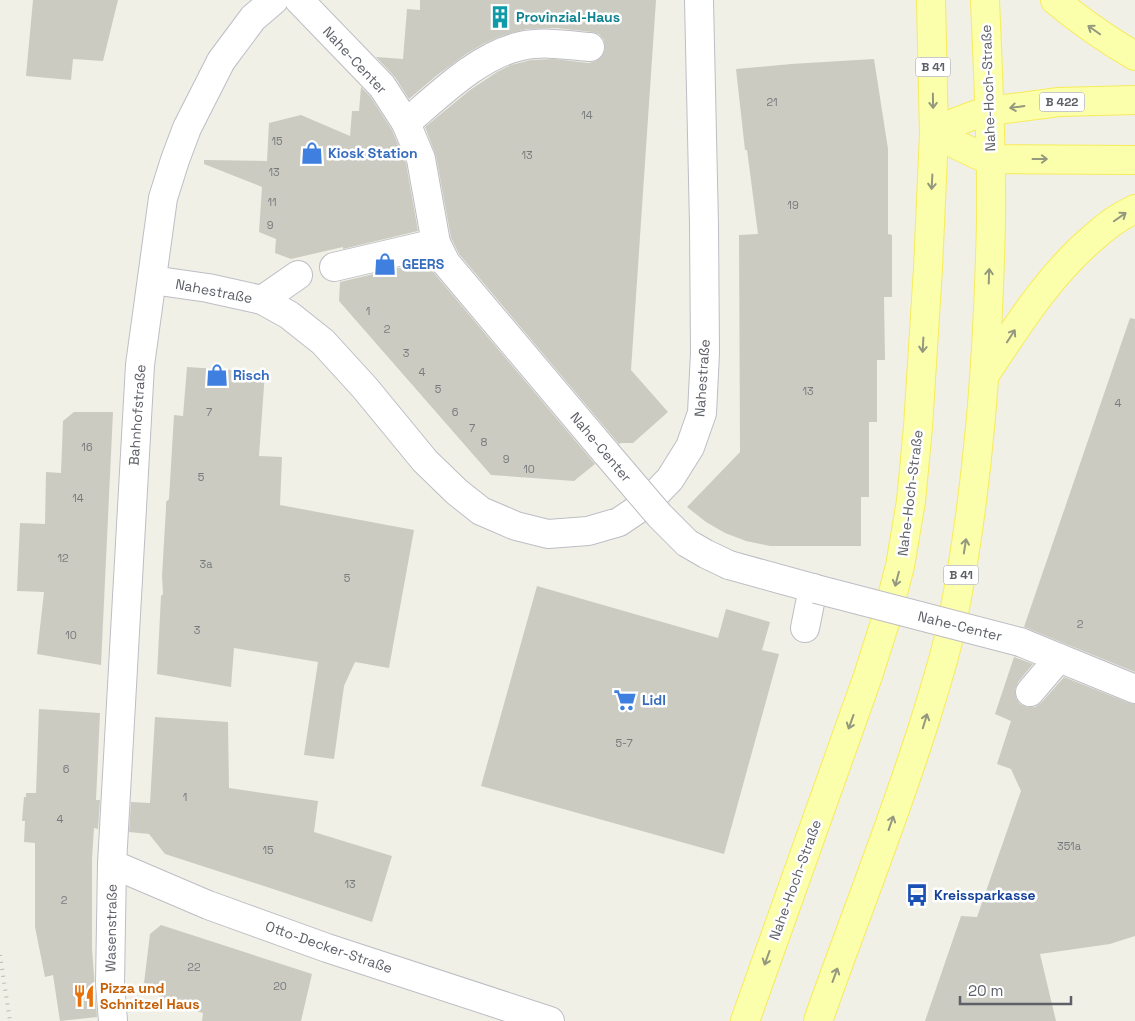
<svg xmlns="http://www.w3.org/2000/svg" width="1135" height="1021" font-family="'Space Grotesk',sans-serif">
<rect width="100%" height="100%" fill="#f0f0e6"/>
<g fill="#cbcbc2">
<polygon points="33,0 118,0 103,61 73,59 71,80 26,76"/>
<polygon points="420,0 656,0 631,370 668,412 633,443 621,443 619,444 459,254 451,238 436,156 425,127 470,90 497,72 511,65 531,60 554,59 589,63 596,61 602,56 605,49 604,40 599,34 592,32 556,28 527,29 501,36 483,44 466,54 436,76 409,99 395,77 376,57 403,59 407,9 420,10"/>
<polygon points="874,59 888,149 888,234 892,235 892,297 884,297 885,360 877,360 877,422 869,422 869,497 861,497 861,546 770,546 746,541 725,533 706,522 687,507 740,452 739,235 758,234 747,150 745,150 736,69 791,64"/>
<polygon points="361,87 370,96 392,130 406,163 418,231 343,249 343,247 291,259 275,253 276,239 259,232 262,187 204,164 204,160 267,161 269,123 301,115 350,136 352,111 359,111"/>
<polygon points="428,261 434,273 595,464 574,481 491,475 339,301 340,282"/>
<polygon points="1130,318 1135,319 1135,672 1024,627"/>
<polygon points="187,367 265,372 259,456 282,457 280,505 414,530 389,668 355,662 344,686 334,759 304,755 318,662 234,648 231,687 157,674 161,596 163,594 162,576 166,508 166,502 169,499 174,415 183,416"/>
<polygon points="74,412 113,412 101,665 37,654 44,592 17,591 20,523 45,524 46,472 61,473 63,421"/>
<polygon points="537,586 718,638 726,609 770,622 762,650 779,654 724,854 481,786"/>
<polygon points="1014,657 1033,664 1018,682 1015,690 1016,698 1020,704 1027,707 1035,707 1042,702 1064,677 1129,703 1135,704 1135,936 1110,944 1040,954 1056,1021 925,1021 961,916 977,917 1021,791 1011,769 997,764 1011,721 995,714"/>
<polygon points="39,709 100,713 96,800 100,800 98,829 94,828 92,859 92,949 97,1017 60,1021 53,975 45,977 35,927 35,843 24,842 25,821 22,821 24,797 26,797 26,793 36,793"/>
<polygon points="155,717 228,722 229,788 318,801 314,832 392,856 372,922 264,886 165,854 149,834 129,832 131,802 150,803"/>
<polygon points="161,925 312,974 301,1021 202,1021 203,1013 158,1000 162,988 144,983 150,934"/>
</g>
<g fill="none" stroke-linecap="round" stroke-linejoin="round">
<defs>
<g id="minor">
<polyline points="299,0 382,86 406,123 421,159 436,243 446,263 607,454"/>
<path d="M406,123c33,-28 73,-68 115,-77 22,-5 46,-1 69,1"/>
<polyline points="334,267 436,243"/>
<polyline points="152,280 208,288 262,300 289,315 323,342 365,388 425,461 457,492 481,511 516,526 548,534 588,531 619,522 647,503 670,479 690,447 702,413 705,353 704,225 699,0"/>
<polyline points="262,300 298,275"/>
<polyline points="729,565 816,589"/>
<polyline points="805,628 813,588"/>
<polyline points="1020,642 1135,689"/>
<polyline points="1030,692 1059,658"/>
<polyline points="112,864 208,905 327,948 550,1021"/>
<polyline points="113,1021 110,984 112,864 140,365 163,198 175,160 187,128 221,61 253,18 274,0"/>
</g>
<g id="major">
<path d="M1055,0c25,21 51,39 80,56"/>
<polyline points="934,134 978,155 991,159 1135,160"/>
<polyline points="934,134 956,122 972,116 989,111 1059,102 1135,100"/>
<path d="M986,373c32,-48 63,-98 108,-136 12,-11 26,-21 41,-28"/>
<polyline points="745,1021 868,676 887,616 900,566 911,501 918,427 928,268 934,134 931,0"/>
<path d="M818,1021c36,-103 77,-203 109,-307 9,-30 19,-60 25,-91 27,-133 36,-268 39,-402 1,-74 -3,-148 -6,-221"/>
</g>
</defs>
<use href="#minor" stroke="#bdbec5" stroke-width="30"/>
<use href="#major" stroke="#f7ec59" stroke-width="30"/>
<use href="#minor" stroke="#fff" stroke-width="28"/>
<use href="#major" stroke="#fbffac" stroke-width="28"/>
<polyline stroke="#b9b9ba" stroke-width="4" stroke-dasharray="1 6" stroke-linecap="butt" points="0,955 10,1021"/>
<defs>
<g id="minor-bridge">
<polyline points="607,454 660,516 687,543 706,554 729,565"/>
<polyline points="816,589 1020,642"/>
</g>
</defs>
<use href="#minor-bridge" stroke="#bdbec5" stroke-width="30" stroke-linecap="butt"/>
<use href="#minor-bridge" stroke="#fff" stroke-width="28"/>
</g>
<defs><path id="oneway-shaft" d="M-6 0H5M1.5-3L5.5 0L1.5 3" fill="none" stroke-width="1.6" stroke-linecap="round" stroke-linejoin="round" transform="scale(1.25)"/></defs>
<g stroke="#94987f">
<use href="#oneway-shaft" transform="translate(1094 30) rotate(-145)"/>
<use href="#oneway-shaft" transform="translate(933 101) rotate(89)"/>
<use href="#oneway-shaft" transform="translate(1017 107) rotate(172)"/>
<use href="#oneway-shaft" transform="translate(1040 159)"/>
<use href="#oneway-shaft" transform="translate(932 182) rotate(93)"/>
<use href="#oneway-shaft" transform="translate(1120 217) rotate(-35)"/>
<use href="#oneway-shaft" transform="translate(989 276) rotate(-88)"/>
<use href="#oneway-shaft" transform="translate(1011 336) rotate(-57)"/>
<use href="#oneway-shaft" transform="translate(923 345) rotate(93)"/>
<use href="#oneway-shaft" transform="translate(965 546) rotate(-81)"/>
<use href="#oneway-shaft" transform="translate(897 579) rotate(105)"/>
<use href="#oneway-shaft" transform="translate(925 721) rotate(-73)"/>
<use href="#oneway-shaft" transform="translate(851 722) rotate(110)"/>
<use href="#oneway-shaft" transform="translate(891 823) rotate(-71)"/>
<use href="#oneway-shaft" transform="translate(767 958) rotate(110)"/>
<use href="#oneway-shaft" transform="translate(835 975) rotate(-70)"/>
</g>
<defs>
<symbol id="building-bare" viewBox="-9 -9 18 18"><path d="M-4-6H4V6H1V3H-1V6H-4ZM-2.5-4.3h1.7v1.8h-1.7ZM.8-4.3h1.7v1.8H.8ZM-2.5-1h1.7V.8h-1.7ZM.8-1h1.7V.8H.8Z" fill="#0f9aa8" stroke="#fff" stroke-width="2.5" paint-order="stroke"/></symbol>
<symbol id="shop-bare" viewBox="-9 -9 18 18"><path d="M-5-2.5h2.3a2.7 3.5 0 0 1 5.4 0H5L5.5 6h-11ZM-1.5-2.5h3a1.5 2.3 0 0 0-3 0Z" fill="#3f7fe0" stroke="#fff" stroke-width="2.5" paint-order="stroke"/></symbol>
<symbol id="supermarket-bare" viewBox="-9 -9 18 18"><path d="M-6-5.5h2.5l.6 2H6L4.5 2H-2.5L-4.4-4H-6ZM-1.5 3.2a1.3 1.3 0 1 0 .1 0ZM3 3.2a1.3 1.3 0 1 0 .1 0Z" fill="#3f7fe0" stroke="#fff" stroke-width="2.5" paint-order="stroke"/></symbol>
<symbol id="bus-bare" viewBox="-9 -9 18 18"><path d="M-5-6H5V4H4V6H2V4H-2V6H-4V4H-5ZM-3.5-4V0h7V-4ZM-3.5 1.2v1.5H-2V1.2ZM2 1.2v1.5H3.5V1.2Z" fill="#1a4fb4" stroke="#fff" stroke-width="2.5" paint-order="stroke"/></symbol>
<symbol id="restaurant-bare" viewBox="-9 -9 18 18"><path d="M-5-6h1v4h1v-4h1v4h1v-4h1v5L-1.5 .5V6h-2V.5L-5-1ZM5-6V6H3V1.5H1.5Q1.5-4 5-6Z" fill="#e8710a" stroke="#fff" stroke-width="2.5" paint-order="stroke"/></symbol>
</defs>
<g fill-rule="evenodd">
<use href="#building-bare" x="484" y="1" width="32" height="32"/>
<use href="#shop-bare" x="296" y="137" width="32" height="32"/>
<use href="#shop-bare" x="369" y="248" width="32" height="32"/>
<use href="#shop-bare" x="201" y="359" width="32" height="32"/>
<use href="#supermarket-bare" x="609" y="684" width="32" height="32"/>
<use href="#bus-bare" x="901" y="879" width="32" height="32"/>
<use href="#restaurant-bare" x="68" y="980" width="32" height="32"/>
</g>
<g text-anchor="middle" stroke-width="5" stroke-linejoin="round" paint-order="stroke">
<g font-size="11" fill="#787b7e">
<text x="772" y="106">21</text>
<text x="587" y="119">14</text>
<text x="277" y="145">15</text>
<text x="527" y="159">13</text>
<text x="274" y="176">13</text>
<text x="272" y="206">11</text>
<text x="793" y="209">19</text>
<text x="270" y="229">9</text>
<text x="368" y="315">1</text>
<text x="387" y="333">2</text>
<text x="406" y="357">3</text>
<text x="422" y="376">4</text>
<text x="438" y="393">5</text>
<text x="808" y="395">13</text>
<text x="1118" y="407">4</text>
<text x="209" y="416">7</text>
<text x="455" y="416">6</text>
<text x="472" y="432">7</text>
<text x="484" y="446">8</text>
<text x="87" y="451">16</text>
<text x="506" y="463">9</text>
<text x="529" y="473">10</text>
<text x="201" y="481">5</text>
<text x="78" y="502">14</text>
<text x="63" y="562">12</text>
<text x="206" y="568">3a</text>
<text x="347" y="582">5</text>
<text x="1080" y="628">2</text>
<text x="197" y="634">3</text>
<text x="71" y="639">10</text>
<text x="624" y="747">5-7</text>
<text x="66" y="773">6</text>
<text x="185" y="801">1</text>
<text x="60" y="823">4</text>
<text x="1069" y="850">351a</text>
<text x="268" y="854">15</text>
<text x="350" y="888">13</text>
<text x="64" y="904">2</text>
<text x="194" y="971">22</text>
<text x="280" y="990">20</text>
</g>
<g fill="#fff" stroke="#8e9095" stroke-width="1">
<rect x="915.5" y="57.5" width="35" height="19" rx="4"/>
<rect x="1039.5" y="92.5" width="45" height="19" rx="4"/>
<rect x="943.5" y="565.5" width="35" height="19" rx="4"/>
</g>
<g font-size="12" font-weight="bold" fill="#5d6067">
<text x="933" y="71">B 41</text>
<text x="1062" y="106">B 422</text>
<text x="961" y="579">B 41</text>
</g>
<g font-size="14" font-weight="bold" fill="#0d838f" stroke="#fff" text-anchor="start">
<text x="516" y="22">Provinzial-Haus</text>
</g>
<g font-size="14" fill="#5d6067" stroke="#fff">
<text transform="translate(355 60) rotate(47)" y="5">Nahe-Center</text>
<text transform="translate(988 88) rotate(-92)" y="5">Nahe-Hoch-Straße</text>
<text transform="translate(214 291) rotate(11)" y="5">Nahestraße</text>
<text transform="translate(702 378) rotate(-86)" y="5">Nahestraße</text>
<text transform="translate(137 415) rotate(-86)" y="5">Bahnhofstraße</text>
<text transform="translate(601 447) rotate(50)" y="5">Nahe-Center</text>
<text transform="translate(910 493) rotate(-83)" y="5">Nahe-Hoch-Straße</text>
<text transform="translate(960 626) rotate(14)" y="5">Nahe-Center</text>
<text transform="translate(795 880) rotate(-70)" y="5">Nahe-Hoch-Straße</text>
<text transform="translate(111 928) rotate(-89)" y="5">Wasenstraße</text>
<text transform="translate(329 947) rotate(19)" y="5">Otto-Decker-Straße</text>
</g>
<g font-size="14" font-weight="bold" fill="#366cbe" stroke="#fff" text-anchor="start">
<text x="328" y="158">Kiosk Station</text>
<text x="402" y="269">GEERS</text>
<text x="233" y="380">Risch</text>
<text x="642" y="705">Lidl</text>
</g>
<g font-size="14" font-weight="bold" fill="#164399" stroke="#fff" text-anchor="start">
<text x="934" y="900">Kreissparkasse</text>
</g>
<g font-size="14" font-weight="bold" fill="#c56008" stroke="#fff" text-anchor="start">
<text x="100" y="993">Pizza und<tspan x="100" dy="16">Schnitzel Haus</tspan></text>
</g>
</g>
<path d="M960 996v8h111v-8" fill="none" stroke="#5d6067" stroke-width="2.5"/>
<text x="968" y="996" font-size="15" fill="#5d6067" stroke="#ffffff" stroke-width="4" paint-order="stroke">20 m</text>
</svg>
